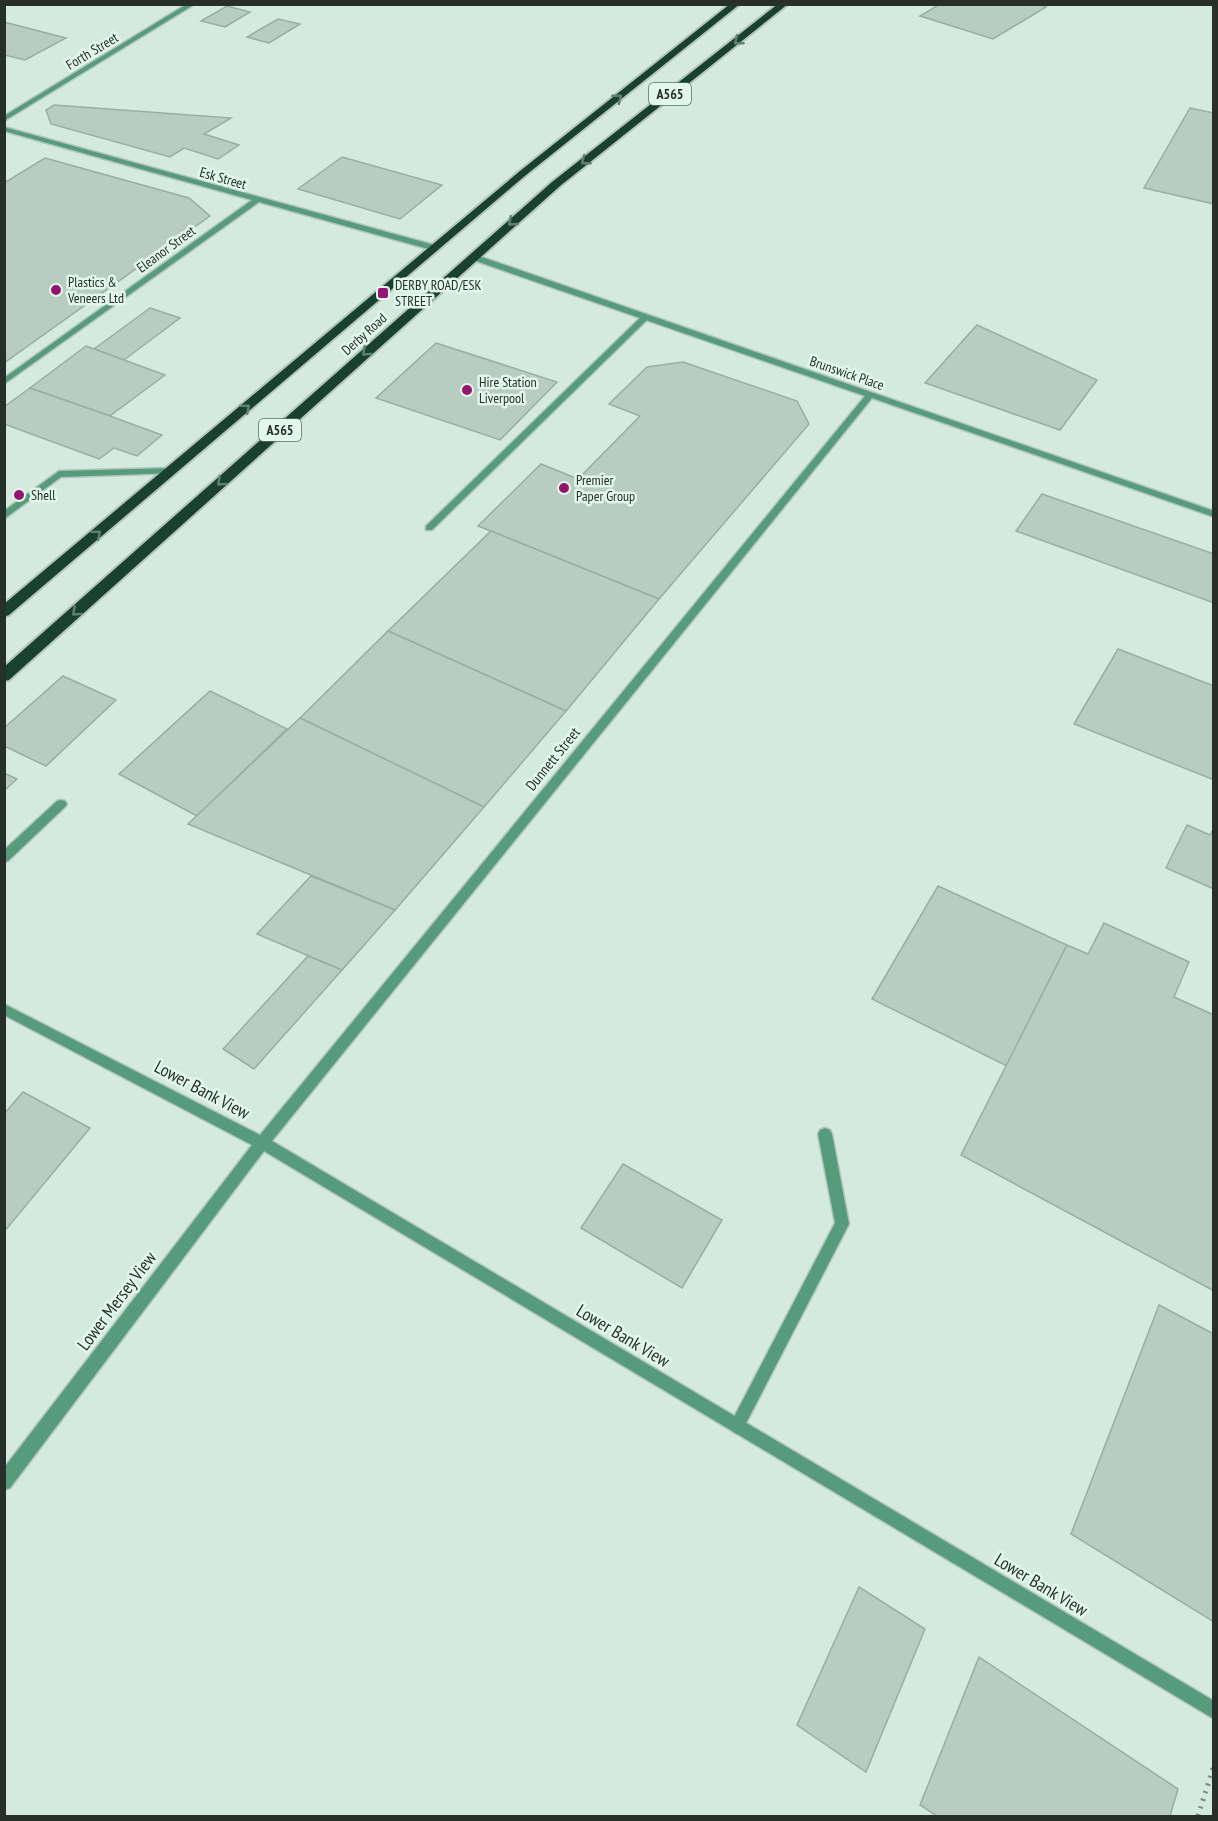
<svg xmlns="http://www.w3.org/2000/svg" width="1218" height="1821" font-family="'PT Sans Narrow',sans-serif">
<rect width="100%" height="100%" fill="#d5eadf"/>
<g fill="#b9ccc2" stroke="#99ada3" stroke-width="1.5">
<polygon points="940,4 1039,4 1046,7 993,39 920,16"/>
<polygon points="227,6 250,12 225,27 201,21"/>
<polygon points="278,19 300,24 269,43 247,37"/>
<polygon points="4,22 66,38 25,60 4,55"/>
<polygon points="54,105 231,118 204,134 239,145 218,159 184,148 170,157 51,124 46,110"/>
<polygon points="1190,108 1214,113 1214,204 1144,188"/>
<polygon points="342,157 442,185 400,219 298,189"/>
<polygon points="45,158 189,198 210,216 4,363 4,183"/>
<polygon points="150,308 180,318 124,360 94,349"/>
<polygon points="977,325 1097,380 1060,430 925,383"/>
<polygon points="436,343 557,382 500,440 376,398"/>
<polygon points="86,346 124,360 165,375 110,416 30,388"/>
<polygon points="683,362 797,401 809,424 659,599 478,526 541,464 578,479 640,416 609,404 647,367"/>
<polygon points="30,388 110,416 162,435 137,456 114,448 99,459 4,424 4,407"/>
<polygon points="1042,494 1214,554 1214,603 1016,531"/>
<polygon points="491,531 659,599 566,711 388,631"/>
<polygon points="388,631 566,711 484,807 300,718"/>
<polygon points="1118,649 1214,686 1214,780 1074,724"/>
<polygon points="63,676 116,700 46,766 4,746 4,728"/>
<polygon points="210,691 287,729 197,816 119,774"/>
<polygon points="300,718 484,807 395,910 188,824"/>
<polygon points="4,773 17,779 4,791"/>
<polygon points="1187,825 1210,835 1214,828 1214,889 1166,868"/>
<polygon points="311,876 395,910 342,970 257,934"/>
<polygon points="938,886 1067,945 1007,1066 872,999"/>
<polygon points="1104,923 1189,962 1174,997 1214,1015 1214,1291 961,1155 1067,945 1088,954"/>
<polygon points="308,956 342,970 254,1069 223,1049"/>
<polygon points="23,1092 90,1128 4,1232 4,1114"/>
<polygon points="623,1164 722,1220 682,1288 581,1228"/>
<polygon points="1159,1305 1214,1334 1214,1622 1071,1534"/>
<polygon points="859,1587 925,1629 866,1772 797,1725"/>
<polygon points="979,1657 1178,1789 1170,1816 937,1816 920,1805"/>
</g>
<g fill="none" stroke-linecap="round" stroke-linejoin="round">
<defs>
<g id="service">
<polygon points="643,315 650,317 432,530 426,530 426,526"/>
<polygon points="172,468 175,469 175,473 61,477 4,519 4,511 59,471"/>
<polygon points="61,800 65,801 67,804 65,807 8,861 4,862 4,850 57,801"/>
<polygon points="825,1128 830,1130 832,1134 849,1224 742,1431 737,1434 732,1431 729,1426 732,1421 835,1223 818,1134 820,1130"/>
</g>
<g id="minor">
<polygon points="187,4 195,4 4,121 4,116"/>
<polygon points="4,127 438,246 439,248 432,250 259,202 4,384 4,378 252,200 4,131"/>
<polygon points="470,255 476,255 1214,511 1214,517 872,398 272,1141 1214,1701 1214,1719 264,1151 10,1488 4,1490 4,1468 252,1145 4,1015 4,1004 260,1135 865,396 470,259"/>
</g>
<g id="trunk">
<polygon points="730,4 740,4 526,175 9,615 4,617 4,604 520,171"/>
<polygon points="778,4 788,4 560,186 9,680 4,681 4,667 552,182"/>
</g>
</defs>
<use href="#service" stroke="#b2c5bb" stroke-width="3"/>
<use href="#minor" stroke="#b2c5bb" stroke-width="3"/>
<use href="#trunk" stroke="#b2c5bb" stroke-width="4"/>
<polyline stroke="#7a8881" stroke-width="5" stroke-dasharray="2 6" stroke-linecap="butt" points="1198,1816 1214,1765"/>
<use href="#service" fill="#569b7c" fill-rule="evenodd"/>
<use href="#minor" fill="#569b7c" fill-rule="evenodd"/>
<use href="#trunk" fill="#1a4030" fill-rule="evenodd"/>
</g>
<defs><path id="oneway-chevron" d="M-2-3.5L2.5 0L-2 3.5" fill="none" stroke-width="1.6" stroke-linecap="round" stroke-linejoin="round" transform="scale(1.5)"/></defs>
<g stroke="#608072">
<use href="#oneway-chevron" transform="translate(738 41) rotate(142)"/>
<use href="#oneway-chevron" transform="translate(618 98) rotate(-38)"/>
<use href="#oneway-chevron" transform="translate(585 161) rotate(142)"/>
<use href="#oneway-chevron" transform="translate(512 222) rotate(139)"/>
<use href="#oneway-chevron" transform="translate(366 352) rotate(138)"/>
<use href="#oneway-chevron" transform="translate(246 408) rotate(-40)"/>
<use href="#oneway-chevron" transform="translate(221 482) rotate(138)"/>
<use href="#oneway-chevron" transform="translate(97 534) rotate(-40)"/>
<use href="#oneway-chevron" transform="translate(76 612) rotate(138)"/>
</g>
<g fill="#94156f" stroke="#e2f7ec" stroke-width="2">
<circle cx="56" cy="290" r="6"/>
<rect x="377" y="287" width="12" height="12" rx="3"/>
<circle cx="467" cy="390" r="6"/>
<circle cx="564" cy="488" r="6"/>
<circle cx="19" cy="495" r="6"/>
</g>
<g text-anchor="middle" stroke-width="5" stroke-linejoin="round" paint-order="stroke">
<g font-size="14" fill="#272f2b" stroke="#e2f7ec">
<text transform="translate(92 51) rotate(-31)" y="5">Forth Street</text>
<text transform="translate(223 178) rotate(16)" y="5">Esk Street</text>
<text transform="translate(166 249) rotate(-36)" y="5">Eleanor Street</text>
<text transform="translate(364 334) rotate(-42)" y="5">Derby Road</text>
<text transform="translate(847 373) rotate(19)" y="5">Brunswick Place</text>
</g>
<g fill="#e2f7ec" stroke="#5f6b65" stroke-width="1.5">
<rect x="649" y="83" width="42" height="22" rx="4.5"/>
<rect x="259" y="419" width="42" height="22" rx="4.5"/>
</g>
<g font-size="14" font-weight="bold" fill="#272f2b">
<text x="670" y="99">A565</text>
<text x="280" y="435">A565</text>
</g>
<g font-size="14" fill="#272f2b" stroke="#e2f7ec" text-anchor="start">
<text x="68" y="287">Plastics &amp;<tspan x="68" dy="16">Veneers Ltd</tspan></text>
<text x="395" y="290">DERBY ROAD/ESK<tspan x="395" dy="16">STREET</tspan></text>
<text x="479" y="387">Hire Station<tspan x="479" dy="16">Liverpool</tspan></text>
<text x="576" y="485">Premier<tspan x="576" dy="16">Paper Group</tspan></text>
<text x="31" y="500">Shell</text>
</g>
<g font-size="15" fill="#272f2b" stroke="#e2f7ec">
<text transform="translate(553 759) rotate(-51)" y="5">Dunnett Street</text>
</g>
<g font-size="18" fill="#272f2b" stroke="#e2f7ec">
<text transform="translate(202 1090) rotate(28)" y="6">Lower Bank View</text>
<text transform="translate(117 1301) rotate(-53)" y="6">Lower Mersey View</text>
<text transform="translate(623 1336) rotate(31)" y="6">Lower Bank View</text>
<text transform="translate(1041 1585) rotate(31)" y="6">Lower Bank View</text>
</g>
</g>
<rect width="1218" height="1821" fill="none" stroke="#272f2b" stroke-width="12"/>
</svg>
